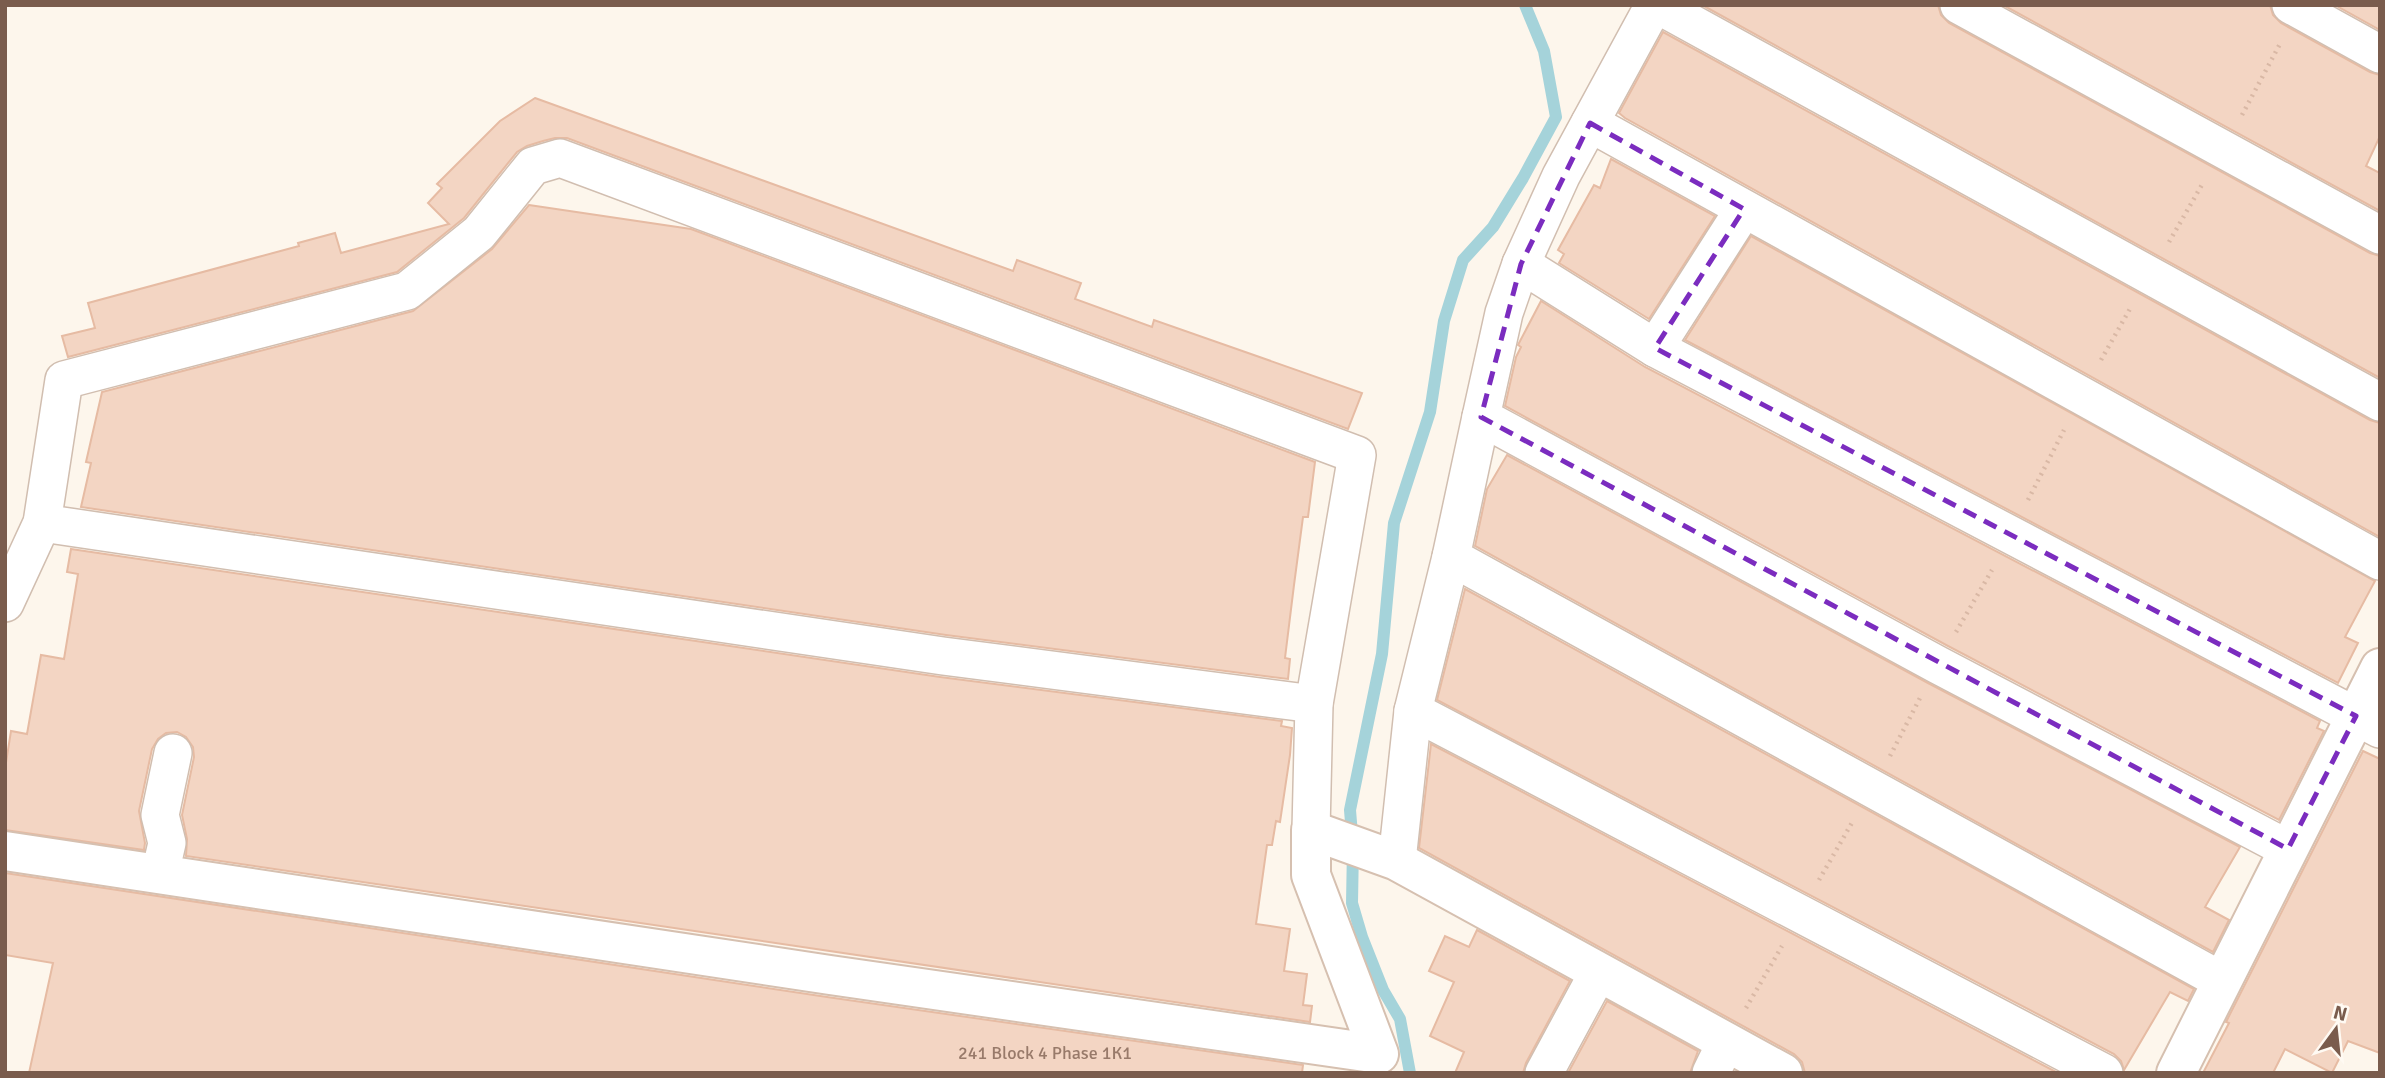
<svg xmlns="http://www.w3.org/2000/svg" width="2385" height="1078" font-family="Signika,sans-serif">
<rect width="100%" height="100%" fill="#fdf6ec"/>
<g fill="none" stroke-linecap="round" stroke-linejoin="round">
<polyline stroke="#a5d3da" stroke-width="12" points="1410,1073 1400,1019 1383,990 1362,937 1352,903 1353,847 1350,810 1382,654 1394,523 1430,412 1444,321 1463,260 1493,227 1523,178 1556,117 1544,51 1525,5"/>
</g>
<g fill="#f3d5c3" stroke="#e6bba3" stroke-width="2">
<polygon points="1702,5 1938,5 1941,15 1949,23 2370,253 2380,256 2380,378"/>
<polygon points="2003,5 2270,5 2273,15 2281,23 2370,72 2380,75 2380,136 2366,166 2380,173 2380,211"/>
<polygon points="2335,5 2380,5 2380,30"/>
<polygon points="1663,32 2370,420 2380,423 2380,537 1625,118 1619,113"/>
<polygon points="535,98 1013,271 1017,260 1081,283 1075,299 1152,327 1154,320 1362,393 1348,429 567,138 555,138 543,141 527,146 517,152 464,218 397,272 68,357 62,336 95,328 88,303 299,246 298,243 335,233 341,253 449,224 428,203 442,188 437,184 500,121"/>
<polygon points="1611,159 1715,216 1649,319 1559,263 1564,254 1558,250 1594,185 1600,188"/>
<polygon points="529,205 691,229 1315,462 1308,517 1303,517 1294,585 1285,658 1290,659 1288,679 946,635 81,507 91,463 86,462 102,392 413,311 492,249"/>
<polygon points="1751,236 2375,581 2345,637 2358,643 2338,683 1685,340"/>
<polygon points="1541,301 1645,367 2320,721 2317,728 2324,731 2279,820 1948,646 1505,406 1516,357 1521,347 1518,345"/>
<polygon points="1507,455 1928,683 2240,847 2205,907 2229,920 2213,952 1475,546 1487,489"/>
<polygon points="71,549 940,677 1282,721 1281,726 1292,728 1290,755 1280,822 1276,821 1272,845 1267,845 1256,924 1290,929 1284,971 1307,974 1303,1005 1312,1006 1310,1022 186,856 187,839 182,815 194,757 193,747 186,737 177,732 166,733 158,739 152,749 139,811 145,843 144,850 5,830 5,769 11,731 27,734 41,655 64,659 78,574 67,572"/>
<polygon points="1465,589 2194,989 2188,1001 2170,992 2124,1070 2121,1061 2114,1054 1437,700"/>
<polygon points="1431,744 2058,1073 1805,1073 1802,1062 1794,1054 1419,848"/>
<polygon points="2363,751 2380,759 2380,1053 2348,1041 2332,1073 2285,1049 2273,1073 2203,1073 2229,1023 2226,1022"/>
<polygon points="5,873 827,997 1303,1065 1302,1073 29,1073 53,963 5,955"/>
<polygon points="1477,930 1570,981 1526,1063 1523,1073 1455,1073 1464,1052 1430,1036 1454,982 1429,971 1445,936 1469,947"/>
<polygon points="1607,1001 1698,1051 1690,1073 1568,1073"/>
</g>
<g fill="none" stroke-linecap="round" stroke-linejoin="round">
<defs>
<g id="street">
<polyline points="1654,5 1561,176 1521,264 1504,313 1481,417 1938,665 2288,849"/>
<polyline points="1658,5 2380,402"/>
<polyline points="1959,5 2380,235"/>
<polyline points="2291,5 2380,54"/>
<polyline points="1590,123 2380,561"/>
<polyline points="1521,264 1655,348 2380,729"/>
<polyline points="1655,348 1744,209"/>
<polyline points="42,523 943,656 1314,704"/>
<polyline points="1451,557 2222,981"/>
<polyline points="5,603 42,523 64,380 407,291 479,233 533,166 560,158 1357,455 1314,704 1311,830"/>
<polyline points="1413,711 2104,1073"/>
<polyline points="1397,861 1413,711 1451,557 1481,417"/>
<polyline points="160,874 167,843 160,815 173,753"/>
<polyline points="1544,1073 1598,973"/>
<polyline points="1711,1073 1726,1042"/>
</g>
<g id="secondary">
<polyline points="5,851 830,975 1379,1054 1311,875 1311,830 1397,861 1783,1073"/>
<polyline points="2176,1073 2380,668"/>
</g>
</defs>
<use href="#street" stroke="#d1beb0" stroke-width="40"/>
<use href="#secondary" stroke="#d6c0b0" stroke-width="42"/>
<g stroke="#d9b8a5" stroke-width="4.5" stroke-dasharray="2 5" stroke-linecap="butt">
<polyline points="2242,115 2281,42"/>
<polyline points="2169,242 2203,183"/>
<polyline points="2101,360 2131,307"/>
<polyline points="2028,500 2064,430"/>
<polyline points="1956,632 1992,570"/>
<polyline points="1890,756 1920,698"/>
<polyline points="1819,880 1853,821"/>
<polyline points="1746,1008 1782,946"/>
</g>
<use href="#street" stroke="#fff" stroke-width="37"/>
<use href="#secondary" stroke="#fff" stroke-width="38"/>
</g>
<path fill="none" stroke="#7b2cbf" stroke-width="5" stroke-dasharray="14 9" stroke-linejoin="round" d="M1590,123l154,86 -89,139 701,368 -68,133 -807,-432 40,-153z"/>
<g text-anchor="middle" stroke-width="7" stroke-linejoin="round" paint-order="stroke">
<g font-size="18" fill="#987a6a">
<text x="1045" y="1059">241 Block 4 Phase 1K1</text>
</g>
</g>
<rect width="2385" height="1078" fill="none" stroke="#7a5c4d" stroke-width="14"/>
<g transform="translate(2336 1029) rotate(15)" stroke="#fffaf3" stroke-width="5" paint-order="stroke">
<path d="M0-5L12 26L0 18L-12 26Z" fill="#7a5c4d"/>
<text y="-10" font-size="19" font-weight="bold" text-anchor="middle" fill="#7a5c4d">N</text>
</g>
</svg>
